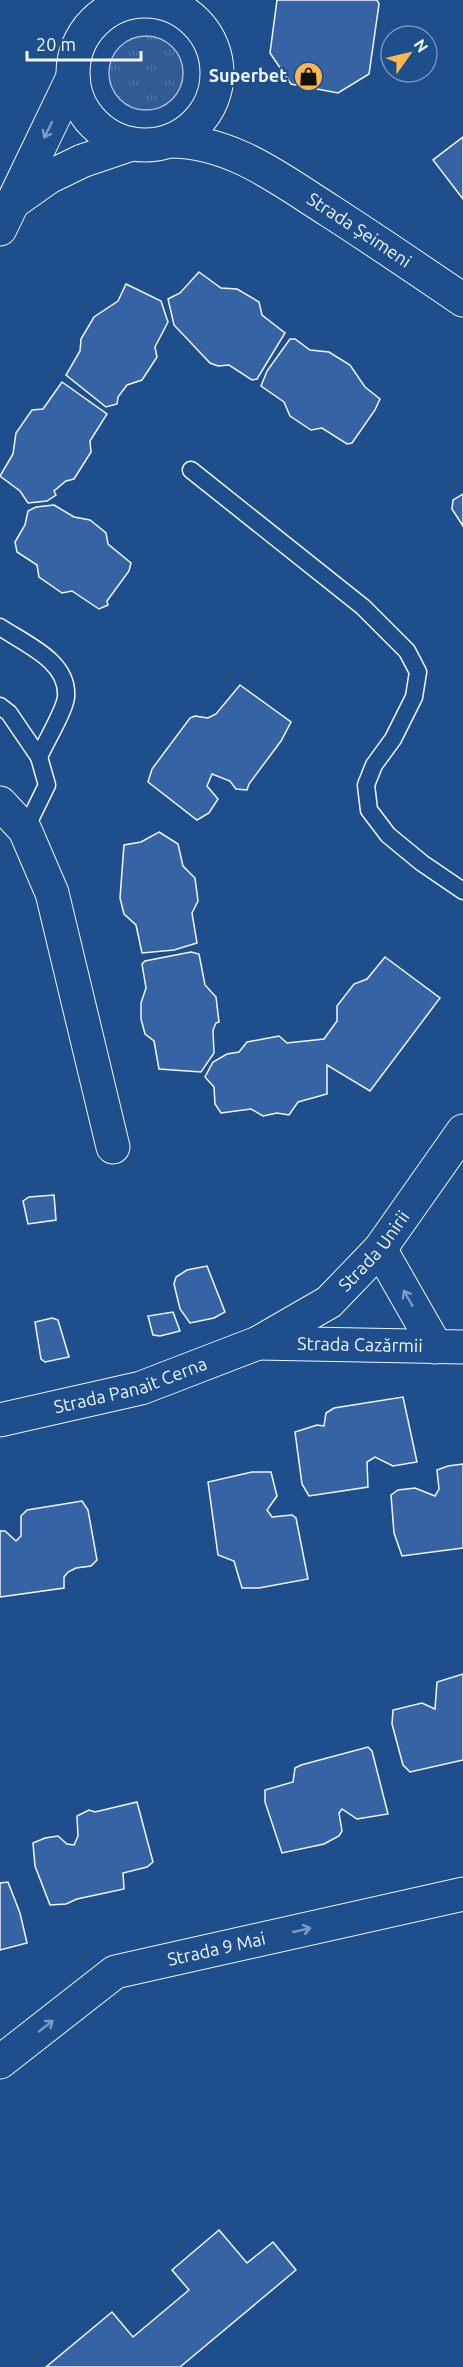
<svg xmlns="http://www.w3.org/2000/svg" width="463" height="2367" font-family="Ubuntu,sans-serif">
<defs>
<pattern id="grass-tufts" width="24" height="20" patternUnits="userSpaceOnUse" patternTransform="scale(1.5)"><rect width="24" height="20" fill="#305b95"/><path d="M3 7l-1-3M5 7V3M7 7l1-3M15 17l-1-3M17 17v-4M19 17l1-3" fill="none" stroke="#4e73a5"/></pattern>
</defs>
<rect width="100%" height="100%" fill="#1f4e8c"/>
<circle fill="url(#grass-tufts)" stroke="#a8bbd7" stroke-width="1.5" cx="146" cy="73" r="37"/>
<g fill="#3563a3" stroke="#f2f6ff" stroke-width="1.5">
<polygon points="277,0 377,0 379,4 369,74 338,93 291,84 270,53"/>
<polygon points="463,137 463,199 433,160"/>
<polygon points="199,272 221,288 237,289 259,302 262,315 285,333 257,379 252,380 229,365 218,366 210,363 174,325 168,299 180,293"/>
<polygon points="126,284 161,301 168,322 155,347 157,357 142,380 127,385 118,397 117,404 106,407 66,375 80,351 81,339 94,317 118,301"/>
<polygon points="290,339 295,339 310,350 329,352 350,365 365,387 380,399 375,410 352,443 347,444 322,428 311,430 290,416 284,402 261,386 267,371"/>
<polygon points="62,382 107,414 90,441 91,452 74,479 66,481 54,491 56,495 47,501 28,503 20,491 0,476 13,454 16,433 32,410 43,409"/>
<polygon points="463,494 463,526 452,509 453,500"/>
<polygon points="54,505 74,517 90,520 106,533 108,544 131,563 129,571 107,601 108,605 99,609 72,591 62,593 39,577 37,565 17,552 15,542 25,525 28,511 36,507"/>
<polygon points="240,685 291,722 281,741 249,784 247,790 236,789 230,781 212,774 207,786 218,799 209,813 197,820 148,782 152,769 190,718 195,716 208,718 216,714"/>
<polygon points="159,832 178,844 183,866 195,878 198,901 192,913 197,943 174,950 142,953 136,925 124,914 120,898 124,845 141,842"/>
<polygon points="191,952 199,954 205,985 216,997 219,1022 216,1023 213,1030 214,1053 201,1072 159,1069 154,1041 145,1034 141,1019 141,1003 146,988 142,964 145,961"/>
<polygon points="385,957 440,998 370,1091 327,1065 327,1094 298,1102 289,1115 277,1113 263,1116 251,1109 221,1113 215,1104 214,1087 205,1077 213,1062 227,1054 239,1052 247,1042 279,1036 287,1043 324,1039 337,1021 337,1006 354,984 367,979"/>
<polygon points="54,1195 56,1220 28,1224 23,1201 29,1197"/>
<polygon points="207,1266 225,1312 214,1318 190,1323 180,1309 174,1284 176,1277 187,1270"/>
<polygon points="173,1312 180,1331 160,1336 153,1335 148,1316"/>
<polygon points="52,1318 58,1320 69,1357 45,1362 41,1359 35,1322"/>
<polygon points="403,1397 417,1462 393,1466 375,1457 367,1462 368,1487 309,1496 302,1484 295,1432 317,1425 324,1426 326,1413 334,1408"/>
<polygon points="463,1464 463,1548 402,1556 394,1533 391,1495 398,1490 415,1488 435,1496 439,1489 437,1470 448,1466"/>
<polygon points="252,1472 271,1472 277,1496 267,1510 272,1517 292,1515 296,1518 308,1579 259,1588 242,1588 234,1561 218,1555 208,1482"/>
<polygon points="82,1501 88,1510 97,1560 91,1566 76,1568 68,1572 64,1577 64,1588 0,1597 0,1531 5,1531 16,1541 21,1536 21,1516 27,1510"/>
<polygon points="463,1674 463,1760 410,1772 403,1765 392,1724 393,1710 422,1703 435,1709 437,1682"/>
<polygon points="368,1747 372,1751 388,1814 357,1819 342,1809 339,1813 342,1831 339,1836 324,1844 282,1853 265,1802 265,1790 293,1782 295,1768 301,1765"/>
<polygon points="137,1802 153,1862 147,1867 123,1873 124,1889 77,1899 66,1904 50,1905 35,1866 33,1843 45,1838 58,1836 67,1844 74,1845 78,1836 77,1816 89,1810 95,1812"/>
<polygon points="8,1882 20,1913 27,1943 0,1950 0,1883"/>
<polygon points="219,2230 247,2263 273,2242 296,2270 180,2367 46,2367 112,2312 133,2337 189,2290 172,2270"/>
</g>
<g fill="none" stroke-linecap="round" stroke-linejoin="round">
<defs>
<g id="lane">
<polyline points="191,470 363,607 407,651 418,672 414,697 393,739 374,765 366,785 369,810 388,835 422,863 463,891"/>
<path d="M0,627c25,17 69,34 66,70 -1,13 -21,46 -27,60"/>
<polyline points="0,706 9,713 39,757 47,785 25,830"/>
</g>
<g id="street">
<polyline points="0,803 25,830 52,893 113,1147"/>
<polyline points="380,1249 436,1347"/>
<path id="s1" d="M258,1343l205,4"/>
<path id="s2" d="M0,1420l141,-32 117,-45 71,-41 51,-53 83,-118"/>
<path id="s3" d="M0,2062l115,-90 348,-78"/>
</g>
<g id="secondary">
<circle cx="145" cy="73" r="72"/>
<path id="s4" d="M170,141c62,0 111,39 160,70 45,29 89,59 133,89"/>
<polyline points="15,201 49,177 82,161 132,144"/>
<polyline points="0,229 73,77"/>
</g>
</defs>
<use href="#lane" stroke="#f2f6ff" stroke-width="19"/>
<use href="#street" stroke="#f2f6ff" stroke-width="35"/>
<use href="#secondary" stroke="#f2f6ff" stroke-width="35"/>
<use href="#lane" stroke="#1f4e8c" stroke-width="16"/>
<use href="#street" stroke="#1f4e8c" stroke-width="33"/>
<use href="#secondary" stroke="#1f4e8c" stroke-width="33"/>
</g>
<defs><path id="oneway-shaft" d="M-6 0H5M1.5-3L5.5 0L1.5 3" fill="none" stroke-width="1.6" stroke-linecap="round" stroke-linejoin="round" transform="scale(1.5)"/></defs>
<g stroke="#7e9ac0">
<use href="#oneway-shaft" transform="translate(48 130) rotate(116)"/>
<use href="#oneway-shaft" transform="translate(408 1298) rotate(-120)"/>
<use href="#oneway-shaft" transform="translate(302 1930) rotate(-13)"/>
<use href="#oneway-shaft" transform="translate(46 2026) rotate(-38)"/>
</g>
<defs>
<symbol id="shop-disc" viewBox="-11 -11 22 22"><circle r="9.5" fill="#ffb74d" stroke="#1f4e8c"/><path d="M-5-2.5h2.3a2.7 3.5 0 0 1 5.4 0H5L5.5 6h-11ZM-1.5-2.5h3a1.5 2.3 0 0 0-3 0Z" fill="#111"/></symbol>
</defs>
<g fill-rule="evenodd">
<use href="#shop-disc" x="292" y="60" width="33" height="33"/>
</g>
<g text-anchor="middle" stroke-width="4.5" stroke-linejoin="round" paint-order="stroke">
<g font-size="18" font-weight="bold" fill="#f2f6ff" stroke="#1f4e8c" text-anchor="end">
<text x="287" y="82">Superbet</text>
</g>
<g font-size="18" fill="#f2f6ff" stroke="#1f4e8c">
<text dy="6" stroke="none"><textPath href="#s4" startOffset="212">Strada Șeimeni</textPath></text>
<text dy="6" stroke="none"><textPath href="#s2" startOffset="420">Strada Unirii</textPath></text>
<text dy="6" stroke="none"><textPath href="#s1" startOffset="102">Strada Cazărmii</textPath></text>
<text dy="6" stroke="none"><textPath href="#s2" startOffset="135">Strada Panait Cerna</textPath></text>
<text dy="6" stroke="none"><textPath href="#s3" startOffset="250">Strada 9 Mai</textPath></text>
</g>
</g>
<g transform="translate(409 54) rotate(56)"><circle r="28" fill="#1f4e8c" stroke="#7391ba" stroke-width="1.5"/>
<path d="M0-4.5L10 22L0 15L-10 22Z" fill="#ffb74d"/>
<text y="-9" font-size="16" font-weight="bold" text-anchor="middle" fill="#f2f6ff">N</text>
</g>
<path d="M27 51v9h114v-9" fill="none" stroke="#f2f6ff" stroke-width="3"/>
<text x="36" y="51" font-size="18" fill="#f2f6ff" stroke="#1f4e8c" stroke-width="4.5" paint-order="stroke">20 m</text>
</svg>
